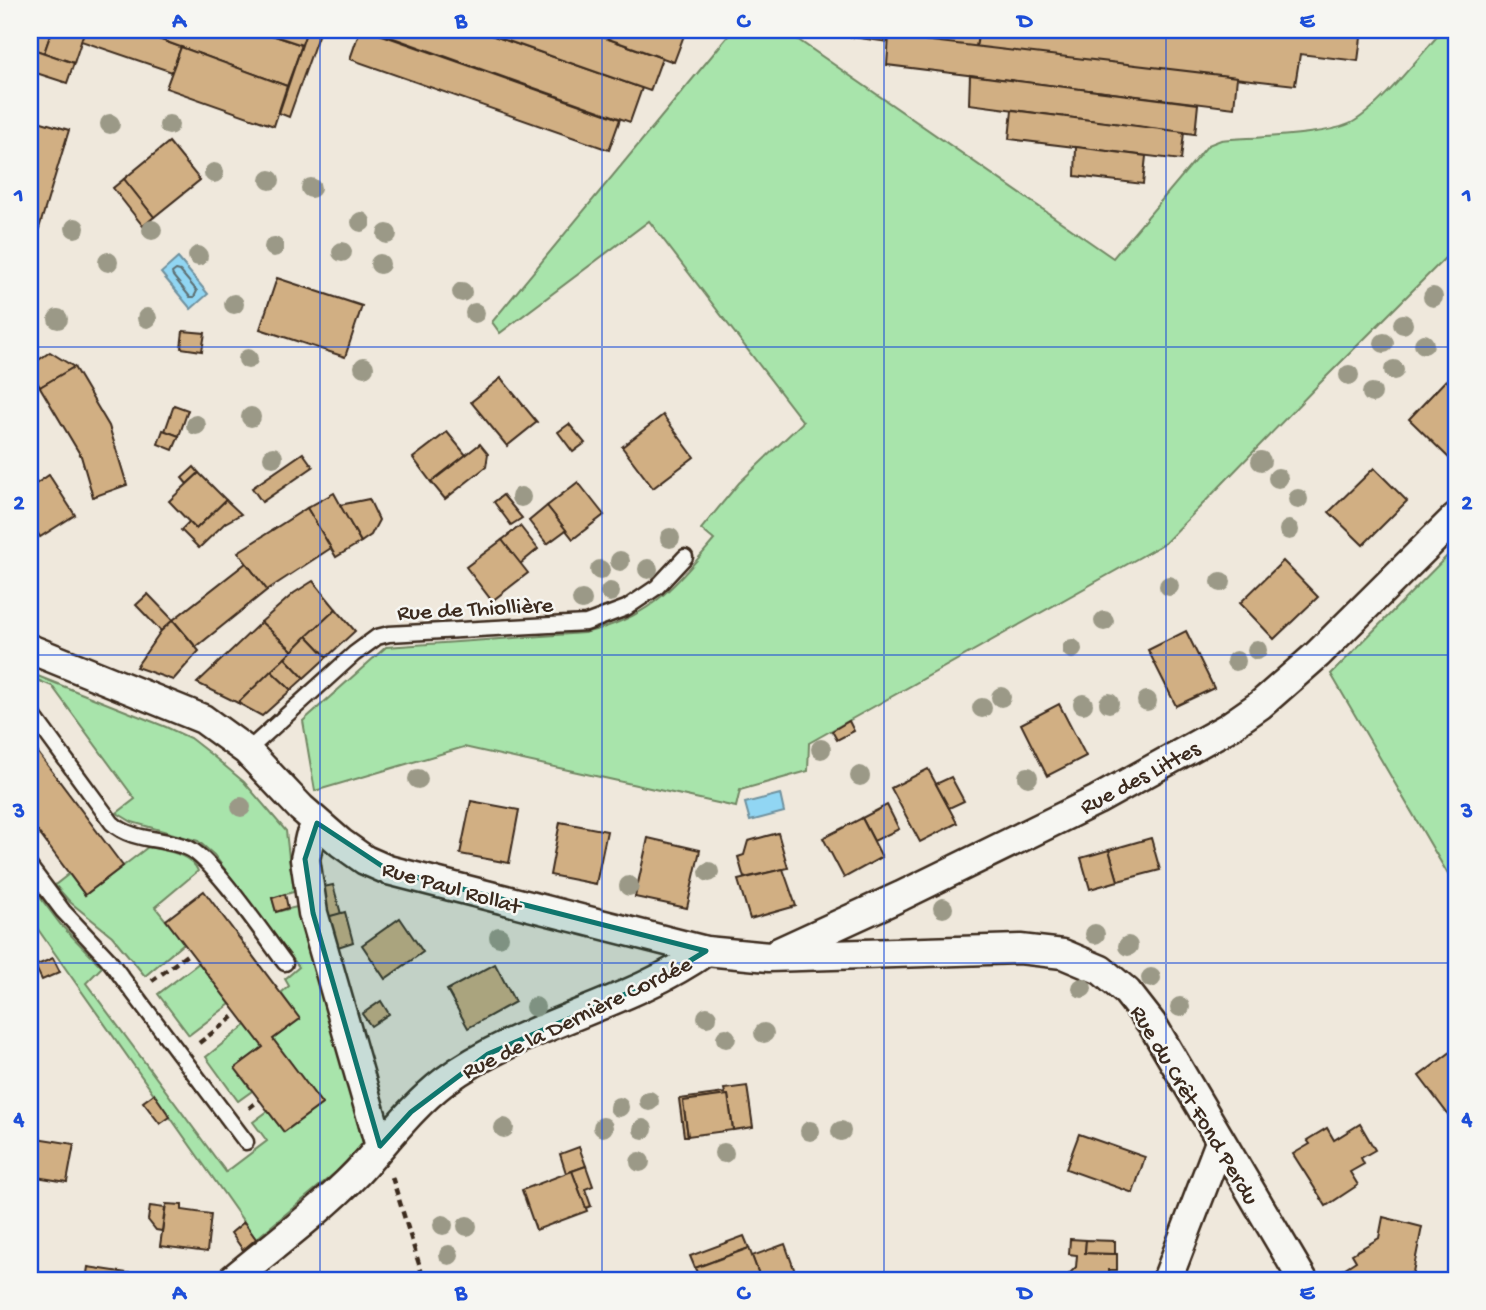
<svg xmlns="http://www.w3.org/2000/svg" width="1486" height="1310" font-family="'Gochi Hand',sans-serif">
<rect width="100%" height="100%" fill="#efe8dc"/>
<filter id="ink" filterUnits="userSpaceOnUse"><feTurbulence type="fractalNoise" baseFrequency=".0143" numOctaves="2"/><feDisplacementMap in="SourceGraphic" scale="14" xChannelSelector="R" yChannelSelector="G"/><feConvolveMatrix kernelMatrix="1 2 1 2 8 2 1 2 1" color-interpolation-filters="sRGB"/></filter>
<g filter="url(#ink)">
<g fill="#a8e4ab" stroke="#728764" stroke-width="2">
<path d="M733,30h51l329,228 95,-113 13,-5c32,-3 107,-4 132,-18 28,-16 67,-67 90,-92h13v217l-137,137 -154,159 -356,200 -1,28 -68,19 -4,17 -272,-60 -149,44 -12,-70 83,-74 198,-14c66,-15 88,-44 130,-93l-13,-11 38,-46 64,-61 -154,-201 -149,112 -8,-11z"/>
<polygon points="1456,547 1456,888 1331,674"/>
<polygon points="30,673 166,727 190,738 213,756 244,782 286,831 290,866 297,891 272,898 276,912 301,906 363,1144 336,1172 256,1239 30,918 30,884 61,925 102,967 86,983 226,1172 267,1141 253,1122 268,1111 284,1132 322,1104 273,1039 300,1019 281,993 289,986 285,979 299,967 214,855 198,841 132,822 117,813 135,799 52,686 30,677"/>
<path d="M148,847c17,4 43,6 50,24l-43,36 29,36 -39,33 -33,-40 -42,-34 -15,-17 14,-11 16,21z"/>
<polygon points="199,963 230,1004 189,1035 158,994"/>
<polygon points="246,1025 263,1047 235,1068 252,1091 238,1101 206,1057"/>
</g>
<g fill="#91d6f3" stroke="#6f919e" stroke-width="2">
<polygon points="178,258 208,294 191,309 161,273"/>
<polygon points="780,794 784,812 750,821 745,803"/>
</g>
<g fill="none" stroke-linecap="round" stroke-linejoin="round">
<polygon stroke="#5d6f73" stroke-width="2" points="176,270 180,271 197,291 194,297 190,297 173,276 172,273"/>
</g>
<g fill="#d1af83" stroke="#3b2a1e" stroke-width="2">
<polygon points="30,30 52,30 44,53 30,48"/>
<polygon points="52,30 85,30 74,63 44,53"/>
<polygon points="85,30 134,30 181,47 172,72 81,41"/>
<polygon points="134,30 257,30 302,45 287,86"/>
<polygon points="257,30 307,30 302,45"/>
<polygon points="307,30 320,30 289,117 279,113"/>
<polygon points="360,30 368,30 620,119 609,150 350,59"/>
<polygon points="371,30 477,30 642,88 630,122"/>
<polygon points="477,30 583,30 662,58 650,91"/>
<polygon points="583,30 686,30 674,62"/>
<polygon points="852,30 890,30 888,42 851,37"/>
<polygon points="890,30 979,30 976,48 889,36"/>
<polygon points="979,30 1362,30 1358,61 1300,54 1295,85 976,48"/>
<polygon points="889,36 1237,77 1234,108 887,65"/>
<polygon points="181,47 287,86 274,126 166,88"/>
<polygon points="30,48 74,63 67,83 30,71"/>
<polygon points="970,75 1198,104 1195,134 969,104"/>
<polygon points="1012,110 1184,132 1181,160 1009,139"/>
<polygon points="30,119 38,121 30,149"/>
<polygon points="38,121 69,130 30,258 30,149"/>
<polygon points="169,142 200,180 154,217 124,179"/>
<polygon points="1076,147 1146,156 1143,184 1075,176"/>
<polygon points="124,179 154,217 143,226 113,188"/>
<polygon points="277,278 362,306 345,357 260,329"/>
<polygon points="183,331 205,333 202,351 181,348"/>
<polygon points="50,352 74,367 40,387 30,371 30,366"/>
<polygon points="74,367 109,426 127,485 93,497 81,456 40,387"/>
<polygon points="501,378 537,422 507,446 471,402"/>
<polygon points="1446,380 1456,390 1456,455 1451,460 1409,419"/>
<polygon points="174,405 188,410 179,436 165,431"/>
<polygon points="663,415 694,457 653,488 622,447"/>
<polygon points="569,424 585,443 573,452 558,432"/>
<polygon points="163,430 179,436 173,450 158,444"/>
<polygon points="447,432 466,455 431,482 413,458"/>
<polygon points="480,444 488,454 486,467 445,499 431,482"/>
<polygon points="303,453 313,467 262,502 252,488"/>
<polygon points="194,467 199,473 187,484 182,478"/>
<polygon points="1374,468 1407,501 1363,545 1329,512"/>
<polygon points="199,473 226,500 196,529 169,501"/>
<polygon points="49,475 75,515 40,537 30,520 30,488"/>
<polygon points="578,482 604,515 573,539 547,506"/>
<polygon points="334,493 361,542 336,557 307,508"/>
<polygon points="503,495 522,518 511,525 494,502"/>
<polygon points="369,499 379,520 371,535 361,542 340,505"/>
<polygon points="226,500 241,514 225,523 199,548 181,530 189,522 196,529"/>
<polygon points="547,506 566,530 547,544 529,521"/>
<polygon points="307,508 331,548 267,590 238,552"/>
<polygon points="520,526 538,549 520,564 502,540"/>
<polygon points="502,540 528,573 492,601 466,567"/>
<polygon points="1283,561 1318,597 1274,639 1240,603"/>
<polygon points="246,563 267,590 196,647 173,620"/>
<polygon points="313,581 336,609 293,651 261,622 294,593"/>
<polygon points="148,594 173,620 161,631 136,605"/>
<polygon points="336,609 355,631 327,657 307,636"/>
<polygon points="173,620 199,651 173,680 136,667 161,631"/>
<polygon points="261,622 293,651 238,703 197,683"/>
<polygon points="1186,631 1214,688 1176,706 1148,650"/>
<polygon points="307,636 327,657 304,678 285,658"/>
<polygon points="285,658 304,678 291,690 271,671"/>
<polygon points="271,671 291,690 262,716 238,703"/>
<polygon points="1059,704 1086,756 1047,776 1021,724"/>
<polygon points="849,721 854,731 837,740 832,731"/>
<polygon points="30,742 123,866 85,895 30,821"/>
<polygon points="928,769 957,823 920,842 891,788"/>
<polygon points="951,777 964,801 949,808 936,784"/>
<polygon points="471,801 519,810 509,863 460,854"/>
<polygon points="887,805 899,829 874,841 862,818"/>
<polygon points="862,818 882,857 844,878 823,838"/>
<polygon points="560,822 607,831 596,884 550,875"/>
<polygon points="778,833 788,868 744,878 738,857 744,855 748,841"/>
<polygon points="648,838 700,850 687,908 635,897"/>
<polygon points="1151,838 1160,870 1118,881 1109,850"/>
<polygon points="1109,850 1118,881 1090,889 1081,858"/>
<polygon points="783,869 796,906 750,919 738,880"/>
<polygon points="333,885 341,914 327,917 319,888"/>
<polygon points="204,891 300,1019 273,1039 322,1104 284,1132 235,1068 263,1047 166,920"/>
<polygon points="285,894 288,908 276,912 272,898"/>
<polygon points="345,912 353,942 335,948 327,917"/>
<polygon points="400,918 423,952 385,979 362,945"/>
<polygon points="53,958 60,972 42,980 35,966"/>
<polygon points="495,964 515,1002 468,1028 447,990"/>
<polygon points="381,1001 389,1014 371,1026 362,1014"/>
<polygon points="1456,1048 1456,1112 1450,1117 1419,1076"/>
<polygon points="747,1086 753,1127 733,1130 728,1095 683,1101 688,1136 684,1136 679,1099 725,1093 724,1089"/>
<polygon points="154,1094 170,1117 160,1124 143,1102"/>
<polygon points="728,1095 733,1130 688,1136 683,1101"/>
<polygon points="1360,1124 1375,1150 1361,1158 1364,1164 1350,1172 1358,1185 1326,1206 1293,1154 1310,1144 1307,1140 1327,1128 1334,1140"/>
<polygon points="1079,1134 1145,1157 1133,1193 1066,1169"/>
<polygon points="30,1137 74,1144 67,1182 30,1176"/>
<polygon points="579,1147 586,1166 566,1173 560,1154"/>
<polygon points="586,1166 593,1186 585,1189 591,1206 586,1208 572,1171"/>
<polygon points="572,1171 587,1211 536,1230 522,1190"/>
<polygon points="166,1204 182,1205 182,1210 211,1214 207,1252 160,1246"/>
<polygon points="150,1206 165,1208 162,1231 156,1230 148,1220"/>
<polygon points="1383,1217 1422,1227 1413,1272 1406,1276 1409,1280 1349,1280 1342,1270 1356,1261 1352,1254 1379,1238"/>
<polygon points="244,1222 256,1239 243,1250 231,1233"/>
<polygon points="744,1236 749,1248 695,1268 690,1256"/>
<polygon points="1070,1239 1086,1240 1085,1253 1117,1254 1117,1270 1109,1270 1109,1280 1068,1280 1069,1274 1076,1267 1077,1255 1069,1254"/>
<polygon points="1086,1240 1115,1241 1115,1254 1085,1253"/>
<polygon points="785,1244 798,1280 761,1280 752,1256"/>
<polygon points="749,1248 761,1280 700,1280 695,1268"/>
<polygon points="88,1267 134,1274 133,1280 86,1280"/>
</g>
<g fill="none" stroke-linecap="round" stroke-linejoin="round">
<defs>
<g id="service">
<path d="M30,711l82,112c21,19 51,14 76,25 24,10 78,90 97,115"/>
<polyline points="247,751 354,654 377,637 389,634 586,623 626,608 657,587 685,557"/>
<polyline points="30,867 63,911 108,959 246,1142"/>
</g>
<g id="minor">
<polyline points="30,649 203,719 247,751 301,808 341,843 365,860 388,870 706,951 769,957 1020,949 1063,954 1101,970 1127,992 1152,1024 1303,1280"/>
<polyline points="317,823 310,837 305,859 313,913 380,1146"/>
<polyline points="779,952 901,896 1097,800 1227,728 1260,705 1318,654 1456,517"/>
<path d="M232,1280c42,-35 87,-68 125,-107 29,-31 54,-66 88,-92 79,-58 182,-74 261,-130"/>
<polyline points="1167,1280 1220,1142"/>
</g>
</defs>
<use href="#service" stroke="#3b2a1e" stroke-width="19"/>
<use href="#minor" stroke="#3b2a1e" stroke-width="33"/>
<g stroke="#3b2a1e" stroke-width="4.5" stroke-dasharray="7 5" stroke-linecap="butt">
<polyline points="152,981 191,952"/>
<polyline points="199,1043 237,1014"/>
<polyline points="249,1108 259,1100"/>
<polyline points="392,1177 424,1280"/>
</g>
<use href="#service" stroke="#f6f6f2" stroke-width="14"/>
<use href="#minor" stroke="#f6f6f2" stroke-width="28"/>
</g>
<g fill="#9b9987">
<circle cx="110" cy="124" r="10"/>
<circle cx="169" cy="125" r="10"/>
<circle cx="214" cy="173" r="10"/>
<circle cx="270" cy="180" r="10"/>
<circle cx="311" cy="188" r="10"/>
<circle cx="361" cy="222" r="10"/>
<circle cx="75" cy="228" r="10"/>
<circle cx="152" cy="230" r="10"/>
<circle cx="387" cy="234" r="10"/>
<circle cx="274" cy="247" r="10"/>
<circle cx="342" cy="252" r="10"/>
<circle cx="198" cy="256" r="10"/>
<circle cx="108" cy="262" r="10"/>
<circle cx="380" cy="264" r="10"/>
<circle cx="462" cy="292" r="10"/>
<circle cx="1433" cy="297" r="10"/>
<circle cx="234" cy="304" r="10"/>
<circle cx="475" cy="313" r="10"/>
<circle cx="147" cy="318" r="10"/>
<circle cx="58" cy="319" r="10"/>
<circle cx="1403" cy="324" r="10"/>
<circle cx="1384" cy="343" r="10"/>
<circle cx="1424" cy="344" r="10"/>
<circle cx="248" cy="359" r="10"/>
<circle cx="364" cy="367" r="10"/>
<circle cx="1394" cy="370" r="10"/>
<circle cx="1349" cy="375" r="10"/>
<circle cx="1372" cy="393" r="10"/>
<circle cx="251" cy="417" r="10"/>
<circle cx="196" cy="425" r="10"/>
<circle cx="273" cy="457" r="10"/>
<circle cx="1261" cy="461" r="10"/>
<circle cx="1278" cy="478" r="10"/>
<circle cx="521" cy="497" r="10"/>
<circle cx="1298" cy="499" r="10"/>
<circle cx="1289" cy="530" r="10"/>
<circle cx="670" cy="538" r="10"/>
<circle cx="620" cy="561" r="10"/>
<circle cx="648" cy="569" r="10"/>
<circle cx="600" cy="570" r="10"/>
<circle cx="1221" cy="582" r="10"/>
<circle cx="1169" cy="586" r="10"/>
<circle cx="610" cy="592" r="10"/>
<circle cx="582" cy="600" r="10"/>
<circle cx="1104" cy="621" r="10"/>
<circle cx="1072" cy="649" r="10"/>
<circle cx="1257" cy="650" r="10"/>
<circle cx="1236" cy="661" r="10"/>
<circle cx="1001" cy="697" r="10"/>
<circle cx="1147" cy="701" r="10"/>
<circle cx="1109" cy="703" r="10"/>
<circle cx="1083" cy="704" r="10"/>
<circle cx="982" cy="708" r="10"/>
<circle cx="821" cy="749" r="10"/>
<circle cx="860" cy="776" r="10"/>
<circle cx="1028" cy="777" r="10"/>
<circle cx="418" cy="779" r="10"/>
<circle cx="241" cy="807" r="10"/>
<circle cx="709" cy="872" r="10"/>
<circle cx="629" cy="886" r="10"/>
<circle cx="943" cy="908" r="10"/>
<circle cx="1095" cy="934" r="10"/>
<circle cx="499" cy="937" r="10"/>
<circle cx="1128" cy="946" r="10"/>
<circle cx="1151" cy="978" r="10"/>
<circle cx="1082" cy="988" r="10"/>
<circle cx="535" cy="1007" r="10"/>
<circle cx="1180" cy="1007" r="10"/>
<circle cx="707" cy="1017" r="10"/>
<circle cx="764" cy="1033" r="10"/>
<circle cx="726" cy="1038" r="10"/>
<circle cx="649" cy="1101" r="10"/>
<circle cx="619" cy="1107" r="10"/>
<circle cx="603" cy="1127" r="10"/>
<circle cx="504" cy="1128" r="10"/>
<circle cx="643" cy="1129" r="10"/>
<circle cx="810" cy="1131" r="10"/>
<circle cx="841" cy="1131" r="10"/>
<circle cx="724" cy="1153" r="10"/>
<circle cx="640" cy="1162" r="10"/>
<circle cx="443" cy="1225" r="10"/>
<circle cx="467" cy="1226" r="10"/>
<circle cx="449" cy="1255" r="10"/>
</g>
</g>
<path fill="#0f766e" fill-opacity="0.2" stroke="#0f766e" stroke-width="5" stroke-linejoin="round" d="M317,823l71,47 318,81 -46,28 -172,75 -77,58 -31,34 -67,-233 -8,-54z"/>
<path fill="none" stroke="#1d4ed8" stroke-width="2" stroke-opacity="0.55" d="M320,30v1250M602,30v1250M884,30v1250M1166,30v1250M30,347h1426M30,655h1426M30,963h1426"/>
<g text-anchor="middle" stroke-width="5" stroke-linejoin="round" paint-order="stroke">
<g font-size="23" fill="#3b2a1e" stroke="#f6f6f2">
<text transform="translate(475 607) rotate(-3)" y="8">Rue de Thiollière</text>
<text transform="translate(1139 776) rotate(-28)" y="8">Rue des Littes</text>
<text transform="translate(452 886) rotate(16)" y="8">Rue Paul Rollat</text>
<text transform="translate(576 1016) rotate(-26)" y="8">Rue de la Dernière Cordée</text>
<text transform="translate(1196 1104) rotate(59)" y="8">Rue du Crêt Fond Perdu</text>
</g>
</g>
<rect width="1486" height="1310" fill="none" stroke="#f6f6f2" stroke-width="77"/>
<rect x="38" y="38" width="1410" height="1234" fill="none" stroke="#1d4ed8" stroke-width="2.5"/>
<g font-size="23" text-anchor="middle" font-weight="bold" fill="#1d4ed8">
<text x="179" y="27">A</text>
<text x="461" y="27">B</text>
<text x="743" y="27">C</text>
<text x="1025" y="27">D</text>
<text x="1307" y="27">E</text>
<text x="19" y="201">1</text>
<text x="1467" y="201">1</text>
<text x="19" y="509">2</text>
<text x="1467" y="509">2</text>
<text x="19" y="817">3</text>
<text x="1467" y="817">3</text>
<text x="19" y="1125">4</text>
<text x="1467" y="1125">4</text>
<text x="179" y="1299">A</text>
<text x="461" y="1299">B</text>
<text x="743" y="1299">C</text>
<text x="1025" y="1299">D</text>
<text x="1307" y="1299">E</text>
</g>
</svg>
